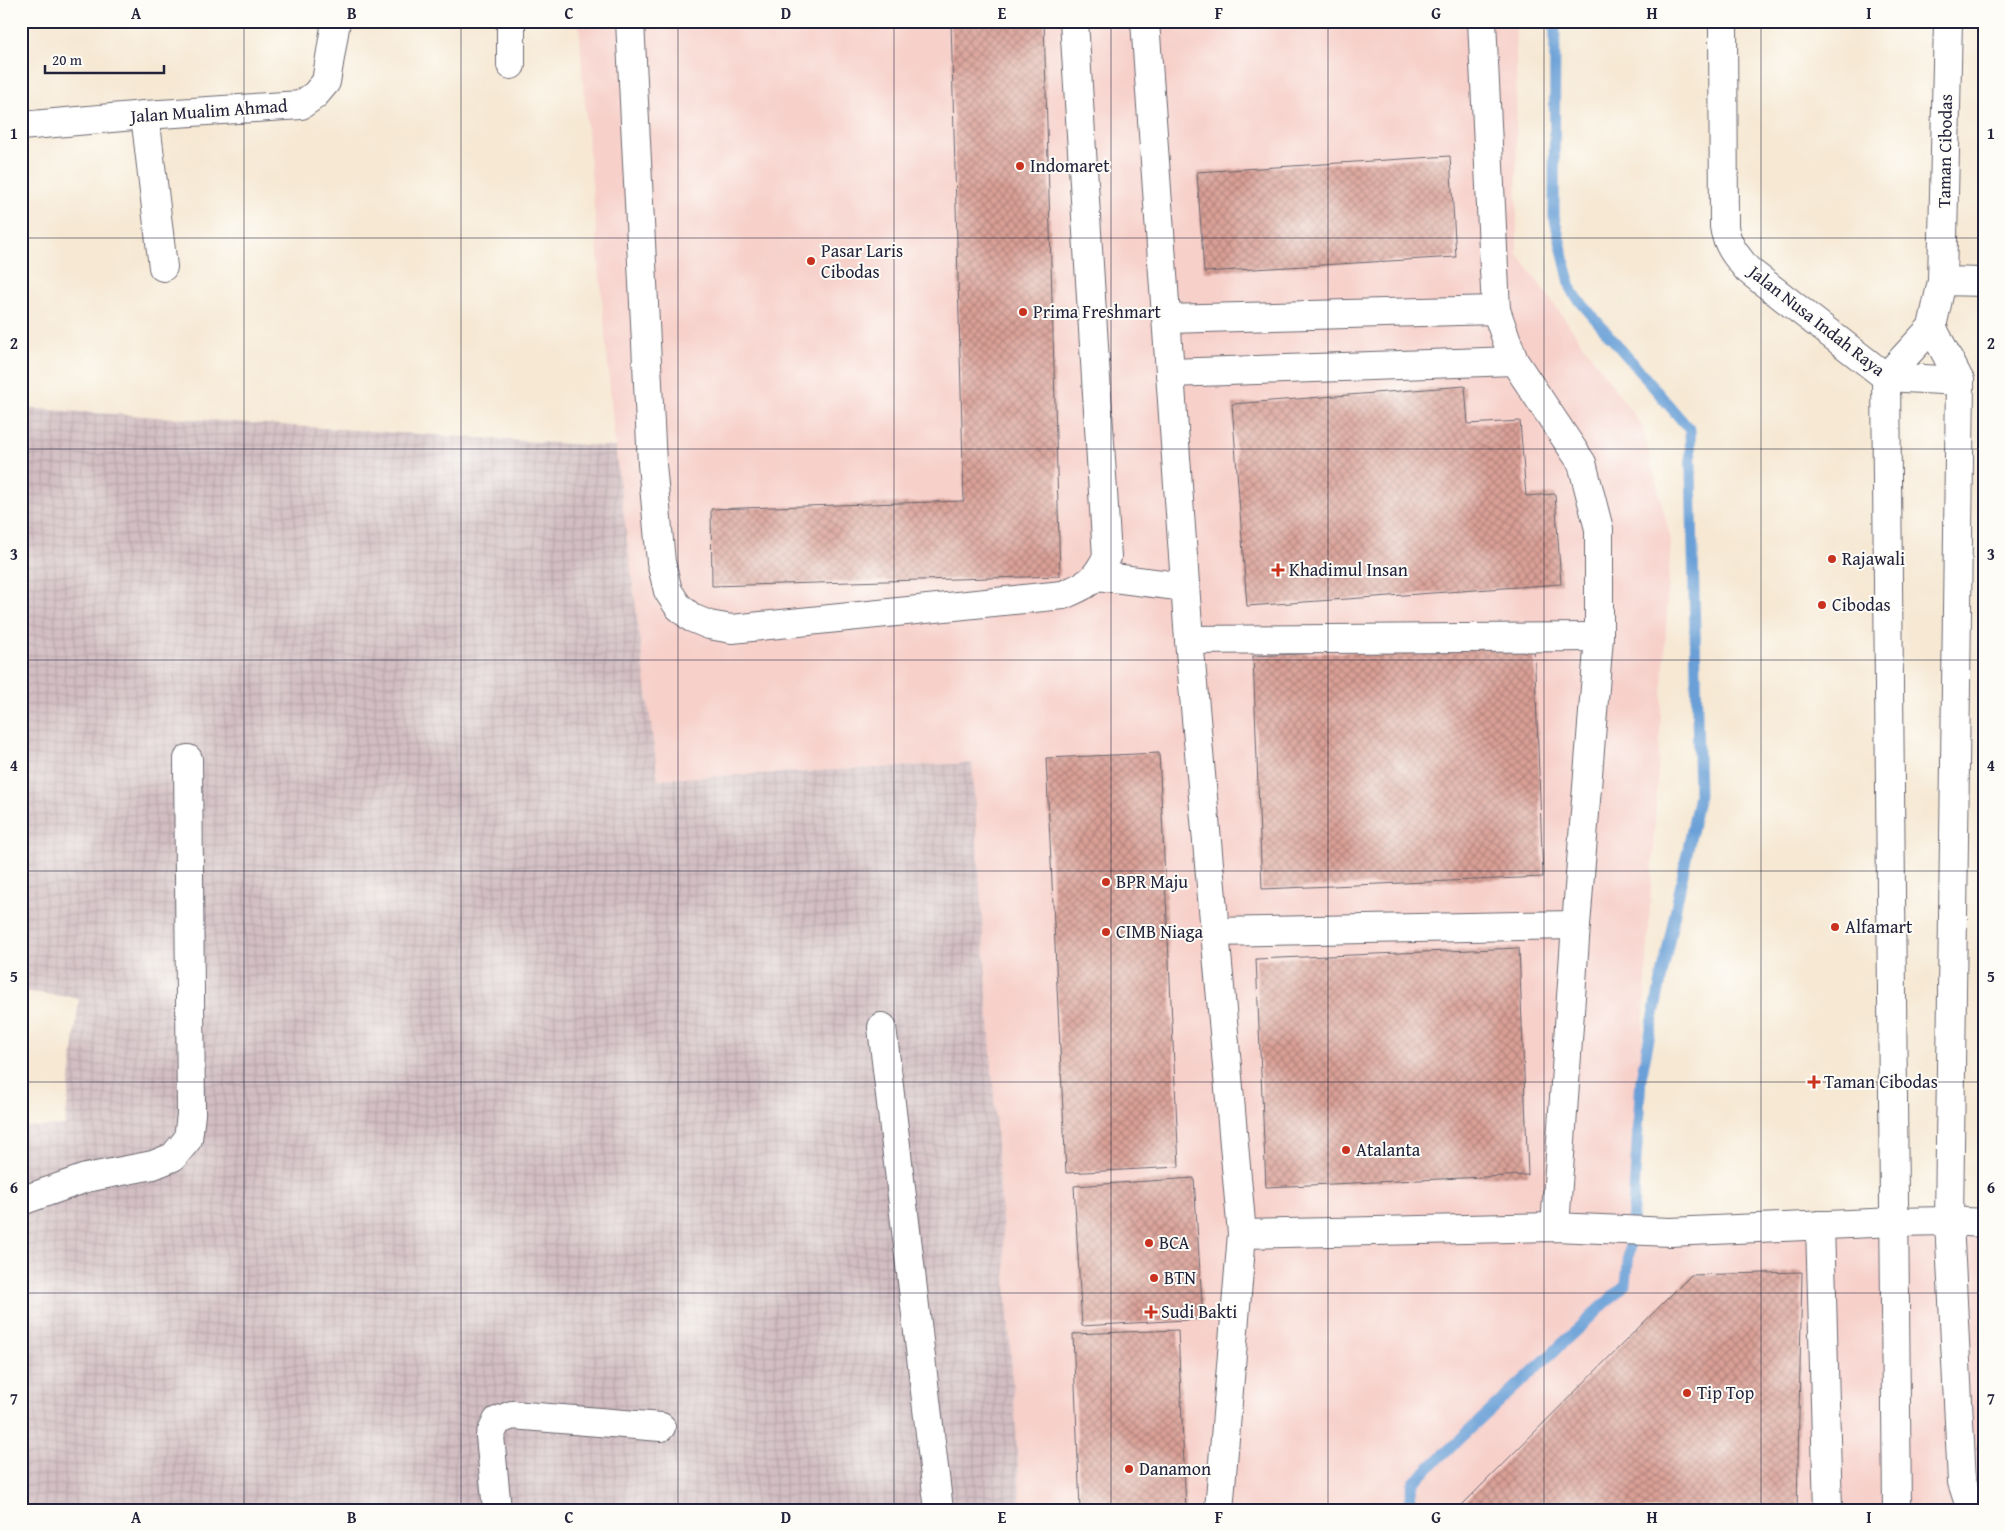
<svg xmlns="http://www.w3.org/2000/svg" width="2005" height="1531" font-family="'Gentium Book Plus',serif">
<defs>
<pattern id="industrial-grid" width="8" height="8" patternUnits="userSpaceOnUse" patternTransform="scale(1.25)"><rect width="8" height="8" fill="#d2bec2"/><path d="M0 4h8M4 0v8" fill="none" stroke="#b4a3a8"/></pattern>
<pattern id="building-cross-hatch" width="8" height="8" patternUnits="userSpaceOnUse" patternTransform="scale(1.25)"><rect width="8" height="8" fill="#daa096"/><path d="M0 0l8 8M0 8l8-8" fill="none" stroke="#b0827c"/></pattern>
</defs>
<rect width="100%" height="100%" fill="#fdfcf7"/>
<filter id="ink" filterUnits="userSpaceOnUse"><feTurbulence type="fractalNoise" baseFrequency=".02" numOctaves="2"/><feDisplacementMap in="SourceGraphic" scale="10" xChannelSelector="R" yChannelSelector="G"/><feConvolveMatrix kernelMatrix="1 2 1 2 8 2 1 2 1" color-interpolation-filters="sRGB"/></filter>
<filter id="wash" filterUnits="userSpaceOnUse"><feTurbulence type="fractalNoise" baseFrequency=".0096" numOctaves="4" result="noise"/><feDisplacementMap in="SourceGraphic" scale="20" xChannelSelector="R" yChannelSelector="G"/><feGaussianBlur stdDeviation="1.12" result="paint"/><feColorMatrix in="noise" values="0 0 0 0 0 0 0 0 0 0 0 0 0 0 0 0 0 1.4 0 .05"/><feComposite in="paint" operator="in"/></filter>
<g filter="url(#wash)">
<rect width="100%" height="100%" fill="#f6e8d3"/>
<polygon fill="#f7d0ca" points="579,21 1516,21 1517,253 1642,426 1671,540 1632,1223 1984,1233 1984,1510 1021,1510 972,763 658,779 615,447 582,70"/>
<polygon fill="url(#industrial-grid)" points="21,408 615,447 658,779 972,763 1021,1510 21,1510 21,1127 65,1126 79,998 21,991"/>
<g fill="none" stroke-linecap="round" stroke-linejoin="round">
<polyline stroke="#6aa0d7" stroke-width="11" points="1407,1510 1413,1483 1626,1284 1633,1210 1641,1078 1699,795 1690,430 1572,292 1554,216 1555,21"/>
</g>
<g id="blocks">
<g fill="url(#building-cross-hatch)">
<polygon points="951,21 1044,21 1060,576 712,586 711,509 964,501"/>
<polygon points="1450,156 1456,257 1204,272 1197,172"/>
<polygon points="1465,386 1468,424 1520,421 1526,496 1555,494 1561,584 1247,606 1232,404"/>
<polygon points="1534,644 1543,877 1262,889 1253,656"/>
<polygon points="1159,753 1179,1167 1066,1173 1046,758"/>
<polygon points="1519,948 1528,1175 1266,1187 1256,959"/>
<polygon points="1194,1178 1203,1319 1082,1326 1074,1186"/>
<polygon points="1802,1272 1797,1510 1457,1510 1691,1275"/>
<polygon points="1178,1330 1186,1510 1080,1510 1073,1334"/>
</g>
</g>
</g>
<g filter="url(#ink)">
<use href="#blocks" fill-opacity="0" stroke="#6c6770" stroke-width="1"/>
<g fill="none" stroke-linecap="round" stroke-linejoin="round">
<defs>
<g id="minor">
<path d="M630,21l22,443 9,98 7,29 10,15 14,12 17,7 23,4 331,-34c26,-11 31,-13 44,-38l-33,-536"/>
<polyline points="1145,21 1189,640 1242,1234 1219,1510"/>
<polyline points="1482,21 1496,310 1514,361 1582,463 1599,529 1599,637 1576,925 1555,1227"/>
<path d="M1723,21l1,205c2,18 13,31 24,44l138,107 74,4"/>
<polyline points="511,65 511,21"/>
<polyline points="145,115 163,267"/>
<polyline points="21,126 145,115 301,105 315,95 326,82 336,21"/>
<polyline points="1942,281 1984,282"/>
<polyline points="1167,319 1496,310"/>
<polyline points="1932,327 1960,381 1949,1221 1962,1482 1971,1510"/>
<polyline points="1170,373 1514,361"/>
<polyline points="1098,576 1185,587"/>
<polyline points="1189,640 1599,637"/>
<polyline points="1214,932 1576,925"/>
<polyline points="882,1027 939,1510"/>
<polyline points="21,1201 86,1178 153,1165 173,1157 188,1139 191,1114 188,759"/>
<polyline points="1820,1225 1828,1510"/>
<polyline points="1242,1234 1555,1227 1670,1232 1894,1222 1949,1221 1984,1223"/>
<polyline points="497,1510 490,1436 497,1421 512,1415 661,1427"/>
<polyline points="1897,1510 1886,377 1932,327 1942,281 1948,21"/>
</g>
</defs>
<use href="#minor" stroke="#6c6770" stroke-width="30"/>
<use href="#minor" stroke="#fff" stroke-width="28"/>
</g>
</g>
<path fill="none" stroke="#22223b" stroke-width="1" stroke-opacity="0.55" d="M244,21v1489M461,21v1489M678,21v1489M894,21v1489M1111,21v1489M1328,21v1489M1544,21v1489M1761,21v1489M21,238h1963M21,449h1963M21,660h1963M21,871h1963M21,1082h1963M21,1293h1963"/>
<g fill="#c8321e" stroke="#fdfcf7" stroke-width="2">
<circle cx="1020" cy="166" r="5"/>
<circle cx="811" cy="261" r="5"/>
<circle cx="1023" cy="312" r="5"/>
<circle cx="1832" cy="559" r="5"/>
<path d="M1275.5 562.5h5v5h5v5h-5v5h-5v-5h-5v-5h5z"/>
<circle cx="1822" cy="605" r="5"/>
<circle cx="1106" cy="882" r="5"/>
<circle cx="1835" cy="927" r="5"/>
<circle cx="1106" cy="932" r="5"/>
<path d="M1811.5 1074.5h5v5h5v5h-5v5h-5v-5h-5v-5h5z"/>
<circle cx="1346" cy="1150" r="5"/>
<circle cx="1149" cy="1243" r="5"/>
<circle cx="1154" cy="1278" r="5"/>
<path d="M1148.5 1304.5h5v5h5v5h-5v5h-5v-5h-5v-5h5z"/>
<circle cx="1687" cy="1393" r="5"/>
<circle cx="1129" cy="1469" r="5"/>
</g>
<g text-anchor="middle" stroke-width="4" stroke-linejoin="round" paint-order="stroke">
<g font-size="18" fill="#22223b" stroke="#fdfcf7">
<text transform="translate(209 111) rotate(-4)" y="6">Jalan Mualim Ahmad</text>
<text transform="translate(1945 151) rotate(-89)" y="6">Taman Cibodas</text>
<text transform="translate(1817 321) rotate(38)" y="6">Jalan Nusa Indah Raya</text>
</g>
<g font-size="18" fill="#22223b" stroke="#fdfcf7" text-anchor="start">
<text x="1030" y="172">Indomaret</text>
<text x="821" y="257">Pasar Laris<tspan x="821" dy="21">Cibodas</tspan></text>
<text x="1033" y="318">Prima Freshmart</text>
<text x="1842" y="565">Rajawali</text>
<text x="1289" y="576">Khadimul Insan</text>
<text x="1832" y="611">Cibodas</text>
<text x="1116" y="888">BPR Maju</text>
<text x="1845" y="933">Alfamart</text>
<text x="1116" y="938">CIMB Niaga</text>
<text x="1824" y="1088">Taman Cibodas</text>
<text x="1356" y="1156">Atalanta</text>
<text x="1159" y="1249">BCA</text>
<text x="1164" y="1284">BTN</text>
<text x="1161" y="1318">Sudi Bakti</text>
<text x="1697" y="1399">Tip Top</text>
<text x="1139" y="1475">Danamon</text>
</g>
</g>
<rect width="2005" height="1531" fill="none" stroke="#fdfcf7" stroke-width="55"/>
<path d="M45 65v8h119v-8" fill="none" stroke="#22223b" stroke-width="2.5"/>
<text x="52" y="65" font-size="15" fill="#22223b" stroke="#fdfcf7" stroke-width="4" paint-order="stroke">20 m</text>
<rect x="28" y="28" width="1950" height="1476" fill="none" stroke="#22223b" stroke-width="2"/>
<g font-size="16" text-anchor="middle" font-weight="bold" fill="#22223b">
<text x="136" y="19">A</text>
<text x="352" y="19">B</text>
<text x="569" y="19">C</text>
<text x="786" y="19">D</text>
<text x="1002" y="19">E</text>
<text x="1219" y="19">F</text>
<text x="1436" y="19">G</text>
<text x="1652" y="19">H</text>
<text x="1869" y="19">I</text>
<text x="14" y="139">1</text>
<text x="1991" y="139">1</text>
<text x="14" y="349">2</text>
<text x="1991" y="349">2</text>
<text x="14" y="560">3</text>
<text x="1991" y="560">3</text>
<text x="14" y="771">4</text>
<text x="1991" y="771">4</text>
<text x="14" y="982">5</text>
<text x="1991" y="982">5</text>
<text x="14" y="1193">6</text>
<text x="1991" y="1193">6</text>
<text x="14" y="1404">7</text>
<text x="1991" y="1404">7</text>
<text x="136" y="1523">A</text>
<text x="352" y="1523">B</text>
<text x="569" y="1523">C</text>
<text x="786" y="1523">D</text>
<text x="1002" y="1523">E</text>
<text x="1219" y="1523">F</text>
<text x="1436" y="1523">G</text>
<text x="1652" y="1523">H</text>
<text x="1869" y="1523">I</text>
</g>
</svg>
